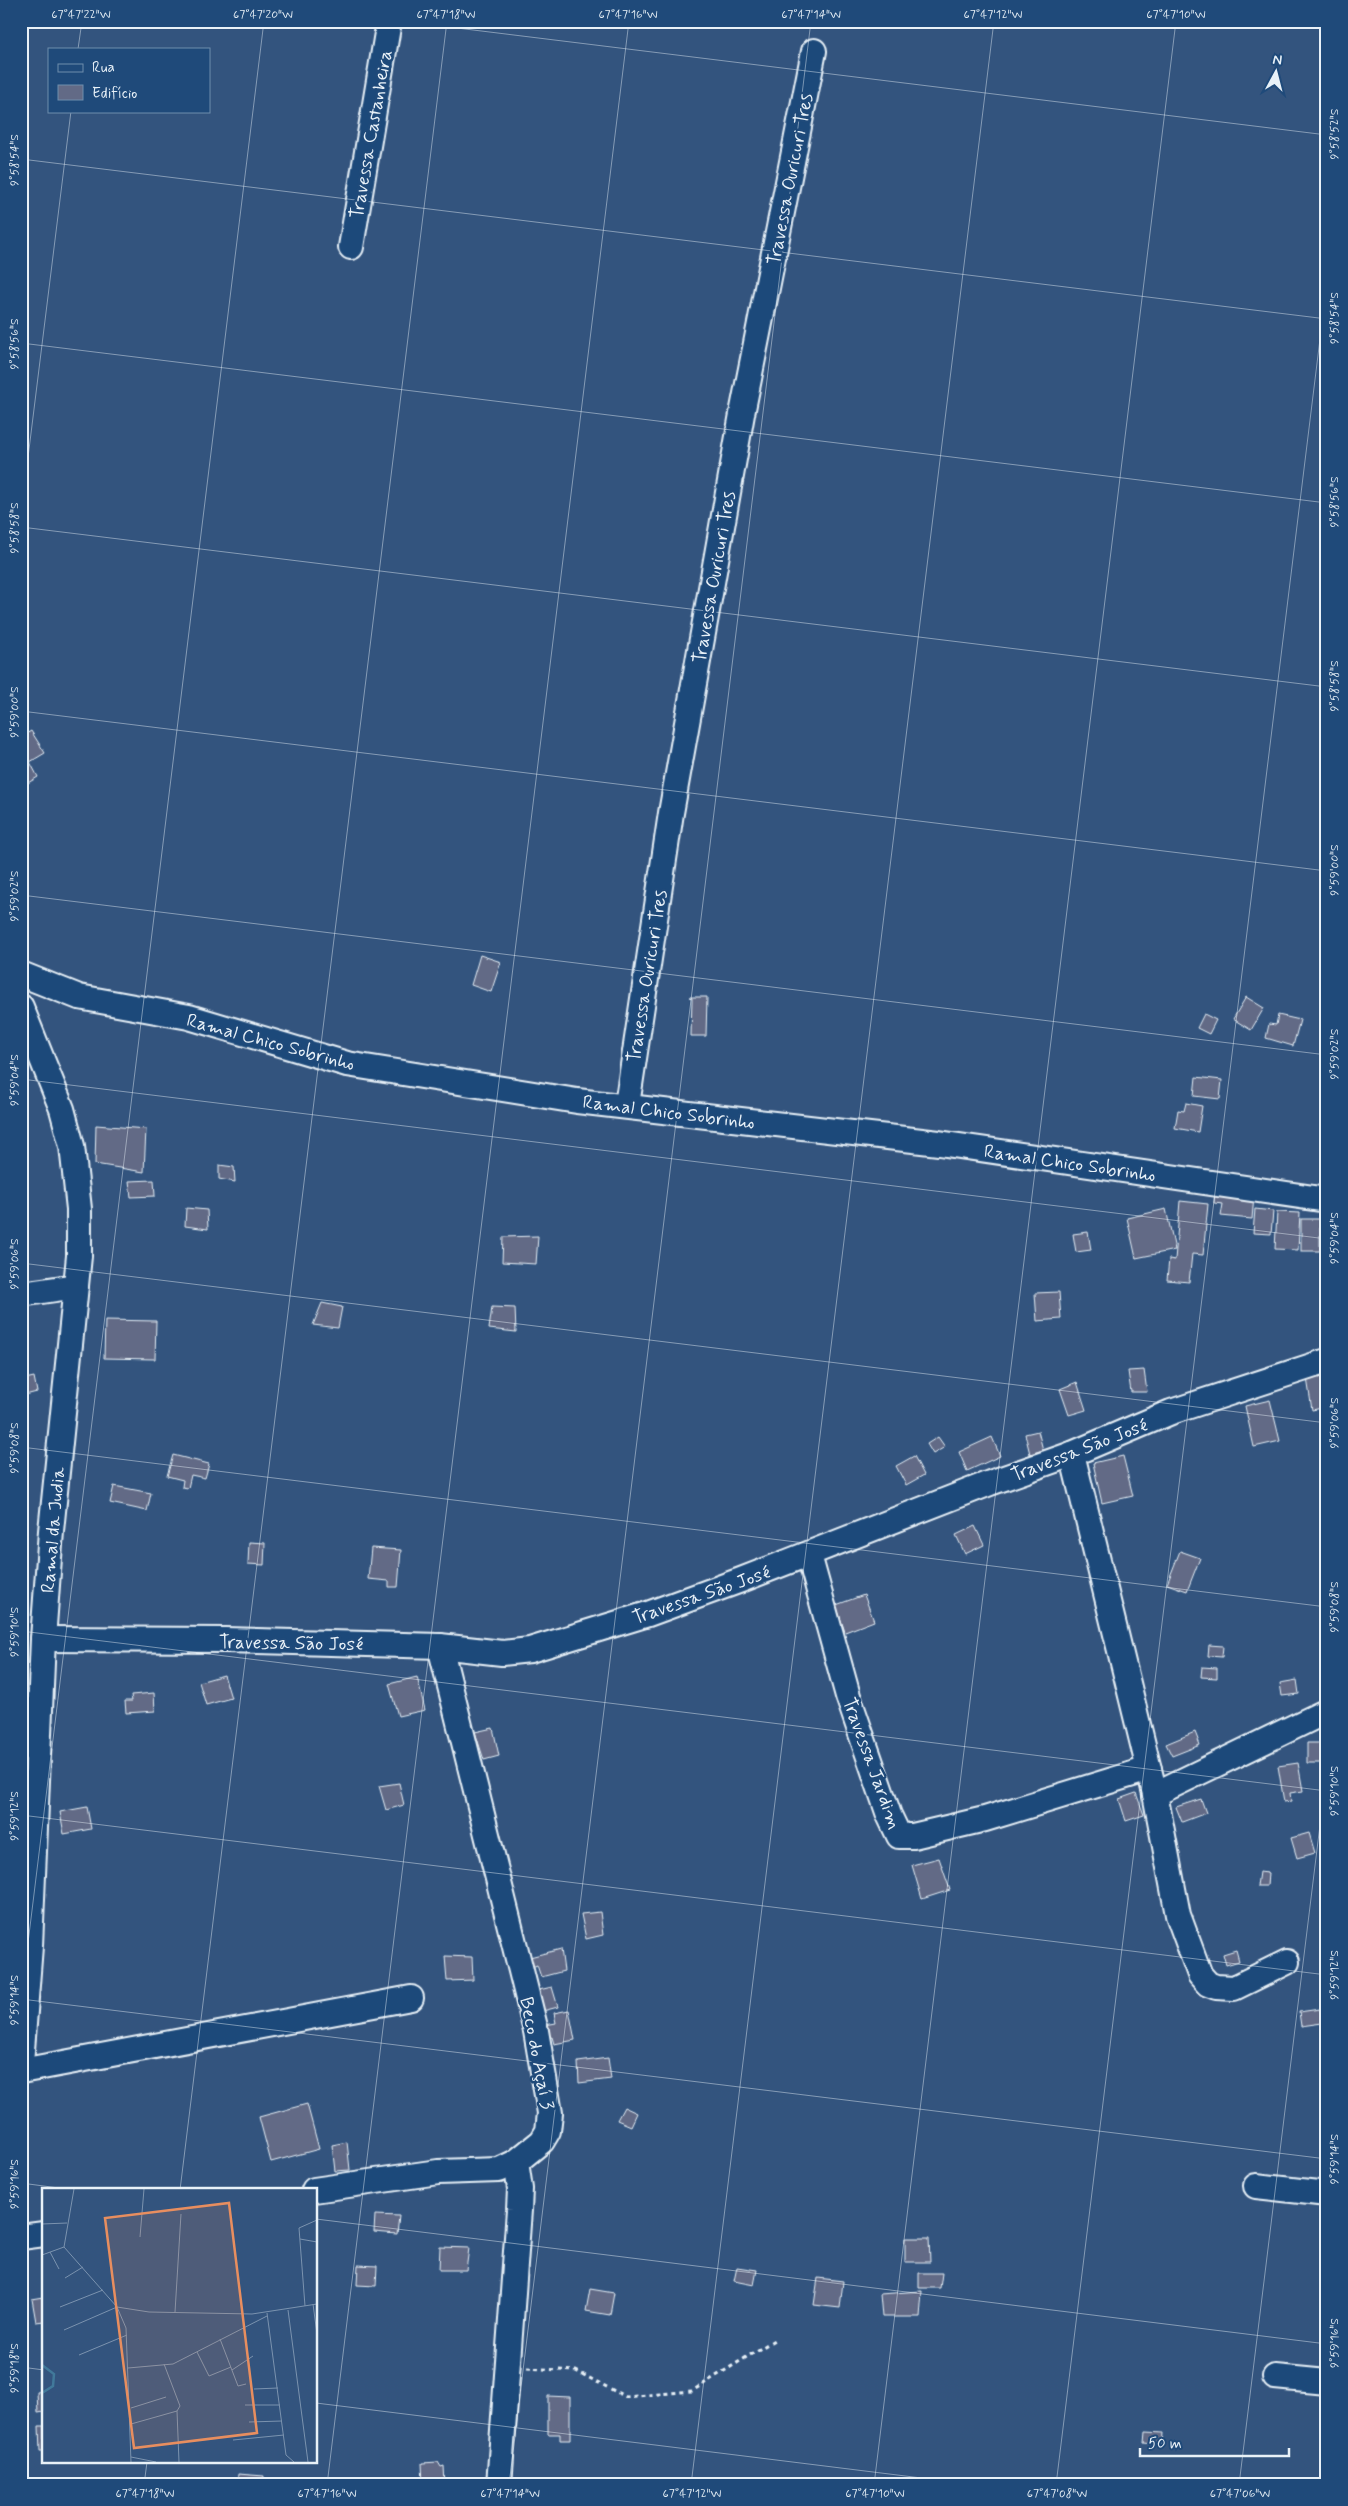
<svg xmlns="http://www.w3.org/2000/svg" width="1348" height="2506" font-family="Mynerve,sans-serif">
<rect width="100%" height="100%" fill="#33547e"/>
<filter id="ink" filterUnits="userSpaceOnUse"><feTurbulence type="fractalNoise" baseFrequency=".02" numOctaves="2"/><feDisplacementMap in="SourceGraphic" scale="10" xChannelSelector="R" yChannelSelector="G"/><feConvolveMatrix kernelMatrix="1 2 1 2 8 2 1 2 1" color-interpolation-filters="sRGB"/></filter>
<g filter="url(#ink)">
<g fill="#626a86" stroke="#e8f1f8">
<polygon points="31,731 45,753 30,762 38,777 21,787 21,737"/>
<polygon points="480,955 501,962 491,992 471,985"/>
<polygon points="689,997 707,997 706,1036 691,1036 692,998"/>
<polygon points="1246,997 1264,1008 1251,1030 1233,1019"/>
<polygon points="1204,1014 1216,1020 1209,1034 1197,1028"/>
<polygon points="1278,1015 1300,1020 1293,1046 1266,1038 1269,1024 1276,1025"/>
<polygon points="1196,1077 1222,1080 1220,1099 1194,1096"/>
<polygon points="1186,1103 1202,1106 1198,1132 1175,1128 1178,1110 1184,1111"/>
<polygon points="96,1125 146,1129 144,1172 95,1164"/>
<polygon points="219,1165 234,1167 235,1182 219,1179"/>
<polygon points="154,1180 155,1196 131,1197 129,1181"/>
<polygon points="1215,1191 1254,1196 1252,1219 1221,1216 1223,1204 1214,1203"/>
<polygon points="1180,1201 1208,1204 1203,1255 1192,1254 1189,1282 1167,1280 1169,1259 1175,1260"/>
<polygon points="186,1208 207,1210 208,1229 185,1226"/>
<polygon points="1166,1209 1175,1250 1136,1258 1127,1218"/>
<polygon points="1255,1209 1273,1211 1271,1234 1253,1233"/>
<polygon points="1277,1212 1300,1213 1298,1250 1275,1249"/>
<rect x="1301" y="1219" width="19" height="32"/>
<polygon points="1088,1232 1091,1250 1076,1252 1073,1234"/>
<polygon points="538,1236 536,1264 502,1262 503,1237"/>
<polygon points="1059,1292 1061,1319 1037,1321 1035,1293"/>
<polygon points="322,1303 342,1307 338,1328 313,1325"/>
<polygon points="492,1307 515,1308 516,1332 489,1329"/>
<polygon points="105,1320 156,1321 155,1359 104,1358"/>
<polygon points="1144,1370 1147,1392 1131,1392 1128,1371"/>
<polygon points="1326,1374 1327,1407 1312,1410 1307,1378"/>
<polygon points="34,1377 37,1392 21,1396 21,1380"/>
<polygon points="1077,1382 1086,1410 1069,1415 1060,1389"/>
<polygon points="1270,1400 1280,1441 1254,1447 1245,1406"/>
<polygon points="1038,1431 1043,1450 1030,1454 1025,1434"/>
<polygon points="938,1437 945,1447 933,1454 927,1444"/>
<polygon points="992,1437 1000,1456 967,1471 959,1452"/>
<polygon points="173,1455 209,1464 205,1478 191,1475 188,1488 182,1487 183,1480 167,1476"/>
<polygon points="914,1456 924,1475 906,1485 896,1466"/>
<polygon points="1123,1456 1133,1496 1102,1503 1093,1463"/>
<polygon points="114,1486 151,1493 147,1511 110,1503"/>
<polygon points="975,1526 984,1545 965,1554 956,1535"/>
<polygon points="249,1542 265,1543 264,1565 248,1564"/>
<polygon points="371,1548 401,1550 398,1587 389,1587 389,1581 368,1579"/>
<polygon points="1180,1551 1200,1558 1187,1591 1167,1584"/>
<polygon points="864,1595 874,1621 845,1632 836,1605"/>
<polygon points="1209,1645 1223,1646 1222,1657 1208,1656"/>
<polygon points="1202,1667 1217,1668 1217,1678 1201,1677"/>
<polygon points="224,1675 231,1698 206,1705 199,1682"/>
<polygon points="417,1677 425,1710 398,1716 389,1684"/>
<polygon points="1297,1680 1299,1694 1282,1696 1280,1683"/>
<polygon points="154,1693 155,1711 126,1713 125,1701 132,1701 131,1695"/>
<polygon points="493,1728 499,1756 484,1760 475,1732"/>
<polygon points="1195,1732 1200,1745 1172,1756 1166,1744"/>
<polygon points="1321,1739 1327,1739 1327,1763 1307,1763 1307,1743 1320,1743"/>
<polygon points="1298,1763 1303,1791 1290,1793 1291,1801 1284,1802 1278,1766"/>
<polygon points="399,1783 404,1805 386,1810 379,1786"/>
<polygon points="1136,1793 1144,1815 1126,1821 1119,1799"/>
<polygon points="1201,1799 1206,1813 1182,1822 1176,1807"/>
<polygon points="87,1807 91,1829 64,1834 60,1812"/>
<polygon points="1309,1833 1315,1853 1297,1858 1291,1838"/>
<polygon points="939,1858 950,1890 922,1899 912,1865"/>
<polygon points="1259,1872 1268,1873 1267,1886 1257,1886"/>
<polygon points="600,1912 603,1935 586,1939 581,1914"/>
<polygon points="561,1949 564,1971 541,1977 537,1965 525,1970 522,1959"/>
<polygon points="1236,1950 1239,1961 1226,1965 1223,1954"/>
<polygon points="445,1956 472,1957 473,1980 447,1981"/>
<polygon points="552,1987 558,2007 535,2013 530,1992"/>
<polygon points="1320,2009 1322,2023 1301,2026 1299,2012"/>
<polygon points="569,2010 575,2040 554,2044 552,2037 547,2039 545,2025 556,2023 554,2013"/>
<polygon points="608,2058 611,2079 579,2083 578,2062"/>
<polygon points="307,2104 319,2149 271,2162 259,2117"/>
<polygon points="624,2107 637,2113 631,2126 617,2120"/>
<polygon points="347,2142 350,2170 335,2171 332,2145"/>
<polygon points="375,2215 399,2216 397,2234 374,2232"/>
<polygon points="905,2238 929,2238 930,2262 905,2262"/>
<polygon points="440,2247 469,2248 466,2270 439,2270"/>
<polygon points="358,2265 377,2266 376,2286 357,2285"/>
<polygon points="737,2267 757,2270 754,2285 734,2281"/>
<polygon points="919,2273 942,2273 940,2288 919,2288"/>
<polygon points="818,2278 843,2281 840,2308 814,2305"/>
<polygon points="590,2289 614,2293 610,2315 586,2311"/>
<polygon points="922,2291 920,2317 882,2317 880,2294"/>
<polygon points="44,2297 44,2321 36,2322 32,2299"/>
<polygon points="44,2391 44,2412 38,2413 37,2392"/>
<polygon points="548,2396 570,2397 570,2440 560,2440 560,2434 548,2434"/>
<polygon points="39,2426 44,2426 44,2451 40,2451"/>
<polygon points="1145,2432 1163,2433 1162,2445 1144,2443"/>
<polygon points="438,2462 441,2467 444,2466 445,2485 423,2485 422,2463"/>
<polygon points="238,2474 264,2476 263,2485 237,2485"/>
</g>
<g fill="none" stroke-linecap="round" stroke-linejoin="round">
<defs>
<g id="minor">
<polyline points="351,247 389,21"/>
<polyline points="21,974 79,997 189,1017 347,1064 577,1101 939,1143 1327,1200"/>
<polyline points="21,1007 62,1109 72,1146 79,1209 79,1256 51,1531 43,1639 30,1946 21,2063"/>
<polyline points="627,1105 671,813 742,414 814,51"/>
<polyline points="21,1294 76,1286"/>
<polyline points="1072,1454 1155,1794 1178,1915 1200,1975 1208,1984 1216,1987 1234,1988 1287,1962"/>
<polyline points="809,1555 848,1696 889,1815 899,1836 913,1836 985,1819 1149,1769"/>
<polyline points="43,1639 225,1640 440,1646 502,1653 530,1650 648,1614 741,1580 990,1483 1072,1454 1171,1412 1327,1361"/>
<polyline points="440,1646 536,2031 550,2113 548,2131 542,2141 516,2162 520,2189 519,2210 499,2485"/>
<polyline points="1155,1794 1327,1711"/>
<polyline points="21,2071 411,1998"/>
<polyline points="1256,2186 1327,2194"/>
<polyline points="314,2190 438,2172 499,2170 516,2162"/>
<polyline points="21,2237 44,2234"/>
<polyline points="1275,2377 1327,2382"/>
</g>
</defs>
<use href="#minor" stroke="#e8f1f8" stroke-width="28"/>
<polyline stroke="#e8f1f8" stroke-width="3" stroke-dasharray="4 4" stroke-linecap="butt" points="527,2368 576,2371 626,2397 692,2391 774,2340"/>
<use href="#minor" stroke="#1f4a7a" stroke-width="24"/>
</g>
</g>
<path fill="none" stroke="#e8f1f8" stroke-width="1" stroke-opacity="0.45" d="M400,21l927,114M78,49l4,-28M21,159l1306,160M21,343l1306,160M21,514l50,-403M21,527l1306,160M21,711l1306,160M21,895l1306,160M21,1079l1306,160M21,1263l1306,160M21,1447l1306,160M21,1631l1306,160M21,1815l1306,160M21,1999l1306,160M21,2000l243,-1979M21,2183l53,7M180,2190l267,-2169M316,2219l1011,125M21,2367l23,3M316,2403l662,82M144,2485l3,-23M327,2485l302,-2464M509,2485l302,-2464M691,2485l303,-2464M874,2485l302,-2464M1056,2485l271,-2203M1239,2485l88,-717"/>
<g text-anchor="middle" stroke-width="5" stroke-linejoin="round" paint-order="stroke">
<g font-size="19" fill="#e8f1f8" stroke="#1f4a7a">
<text transform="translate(370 134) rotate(-80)" y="7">Travessa Castanheira</text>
<text transform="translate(789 179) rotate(-79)" y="7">Travessa Ouricuri Tres</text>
<text transform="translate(713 577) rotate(-80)" y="7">Travessa Ouricuri Tres</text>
<text transform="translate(646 976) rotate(-81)" y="7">Travessa Ouricuri Tres</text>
<text transform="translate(271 1041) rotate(15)" y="7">Ramal Chico Sobrinho</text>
<text transform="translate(669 1111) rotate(7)" y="7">Ramal Chico Sobrinho</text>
<text transform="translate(1070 1162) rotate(8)" y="7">Ramal Chico Sobrinho</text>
<text transform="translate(1079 1449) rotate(-21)" y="7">Travessa São José</text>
<text transform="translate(52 1530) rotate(-85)" y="7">Ramal da Judia</text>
<text transform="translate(701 1594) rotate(-19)" y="7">Travessa São José</text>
<text transform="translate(291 1642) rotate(1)" y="7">Travessa São José</text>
<text transform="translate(873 1763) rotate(70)" y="7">Travessa Jardim</text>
<text transform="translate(538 2053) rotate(79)" y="7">Beco do Açaí 3</text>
</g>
</g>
<g transform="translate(42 2188)">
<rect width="275" height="275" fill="#33547e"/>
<path fill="none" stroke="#41799a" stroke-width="2.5" d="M0,177l12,9 -1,12 -11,7v18"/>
<path fill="none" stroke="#7b93af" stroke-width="1" d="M32,1l-10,58 53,60 9,21 5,134M0,36l25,-1M98,49l4,-48M258,51l17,3M8,64l9,17M0,67l22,-8M23,90l18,-11M271,116l4,30M263,118l-6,-78 18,-8M18,119l43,-17M246,122l20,152M133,124l6,-98M225,125l19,142 8,7M22,142l53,-23 32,5 103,2 65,-10M178,151l18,47 8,-2M155,164l12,24 22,-9M37,167l48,-20M122,176l16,42 -3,5 2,51M86,180l45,-4 94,-48M190,182l21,-14M212,201l24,-1M203,217h35M89,220l35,-11M207,234l33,-1M89,236l46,-13M191,252l51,-5M89,269l25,5"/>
<path fill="#e88e5f" fill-opacity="0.15" stroke="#e88e5f" stroke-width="2.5" d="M187,15l28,230 -123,15 -29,-230z"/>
<rect width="275" height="275" fill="none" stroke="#e8f1f8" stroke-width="2.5"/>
</g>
<rect width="1348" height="2506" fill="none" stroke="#1f4a7a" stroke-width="55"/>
<rect x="48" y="48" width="162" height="65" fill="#1f4a7a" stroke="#6f8dac"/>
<rect x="58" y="64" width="25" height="8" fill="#1f4a7a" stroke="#6f8dac"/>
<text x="92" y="72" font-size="15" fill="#e8f1f8">Rua</text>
<rect x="58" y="85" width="25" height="15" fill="#626a86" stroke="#6f8dac"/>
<text x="92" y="98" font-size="15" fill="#e8f1f8">Edifício</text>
<g transform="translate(1276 72) rotate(7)" stroke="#1f4a7a" stroke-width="4" paint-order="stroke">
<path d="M0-4L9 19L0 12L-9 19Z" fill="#e8f1f8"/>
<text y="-8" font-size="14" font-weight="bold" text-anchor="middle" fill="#e8f1f8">N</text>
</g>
<path d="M1140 2448v8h149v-8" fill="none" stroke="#e8f1f8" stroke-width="2.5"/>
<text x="1148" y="2448" font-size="15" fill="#e8f1f8" stroke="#1f4a7a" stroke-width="4" paint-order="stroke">50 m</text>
<rect x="28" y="28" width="1292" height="2450" fill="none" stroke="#e8f1f8" stroke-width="2"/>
<g font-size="12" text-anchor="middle" fill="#e8f1f8">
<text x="81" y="18">67°47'22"W</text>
<text x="263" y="18">67°47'20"W</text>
<text x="446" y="18">67°47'18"W</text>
<text x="628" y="18">67°47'16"W</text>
<text x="811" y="18">67°47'14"W</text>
<text x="993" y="18">67°47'12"W</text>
<text x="1176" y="18">67°47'10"W</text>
<text transform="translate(1334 134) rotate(-90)" y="4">9°58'52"S</text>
<text transform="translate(14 160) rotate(-90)" y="4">9°58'54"S</text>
<text transform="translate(1334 318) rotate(-90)" y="4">9°58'54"S</text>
<text transform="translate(14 344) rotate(-90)" y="4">9°58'56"S</text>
<text transform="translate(1334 502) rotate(-90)" y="4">9°58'56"S</text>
<text transform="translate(14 528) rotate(-90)" y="4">9°58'58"S</text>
<text transform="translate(1334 686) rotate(-90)" y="4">9°58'58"S</text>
<text transform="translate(14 712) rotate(-90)" y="4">9°59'00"S</text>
<text transform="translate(1334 870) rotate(-90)" y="4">9°59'00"S</text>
<text transform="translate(14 896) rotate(-90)" y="4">9°59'02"S</text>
<text transform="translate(1334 1054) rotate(-90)" y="4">9°59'02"S</text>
<text transform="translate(14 1080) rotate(-90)" y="4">9°59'04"S</text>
<text transform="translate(1334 1238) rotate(-90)" y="4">9°59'04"S</text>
<text transform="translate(14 1264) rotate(-90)" y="4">9°59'06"S</text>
<text transform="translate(1334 1423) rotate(-90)" y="4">9°59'06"S</text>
<text transform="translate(14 1448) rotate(-90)" y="4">9°59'08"S</text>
<text transform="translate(1334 1607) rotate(-90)" y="4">9°59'08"S</text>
<text transform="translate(14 1632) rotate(-90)" y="4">9°59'10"S</text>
<text transform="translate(1334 1791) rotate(-90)" y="4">9°59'10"S</text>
<text transform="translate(14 1816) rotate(-90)" y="4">9°59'12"S</text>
<text transform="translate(1334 1975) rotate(-90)" y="4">9°59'12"S</text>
<text transform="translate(14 2000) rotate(-90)" y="4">9°59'14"S</text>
<text transform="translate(1334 2159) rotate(-90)" y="4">9°59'14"S</text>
<text transform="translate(14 2184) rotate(-90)" y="4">9°59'16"S</text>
<text transform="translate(1334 2343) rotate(-90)" y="4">9°59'16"S</text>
<text transform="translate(14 2368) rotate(-90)" y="4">9°59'18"S</text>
<text x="145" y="2497">67°47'18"W</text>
<text x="327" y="2497">67°47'16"W</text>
<text x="510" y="2497">67°47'14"W</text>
<text x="692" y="2497">67°47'12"W</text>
<text x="875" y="2497">67°47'10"W</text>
<text x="1057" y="2497">67°47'08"W</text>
<text x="1240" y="2497">67°47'06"W</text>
</g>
</svg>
